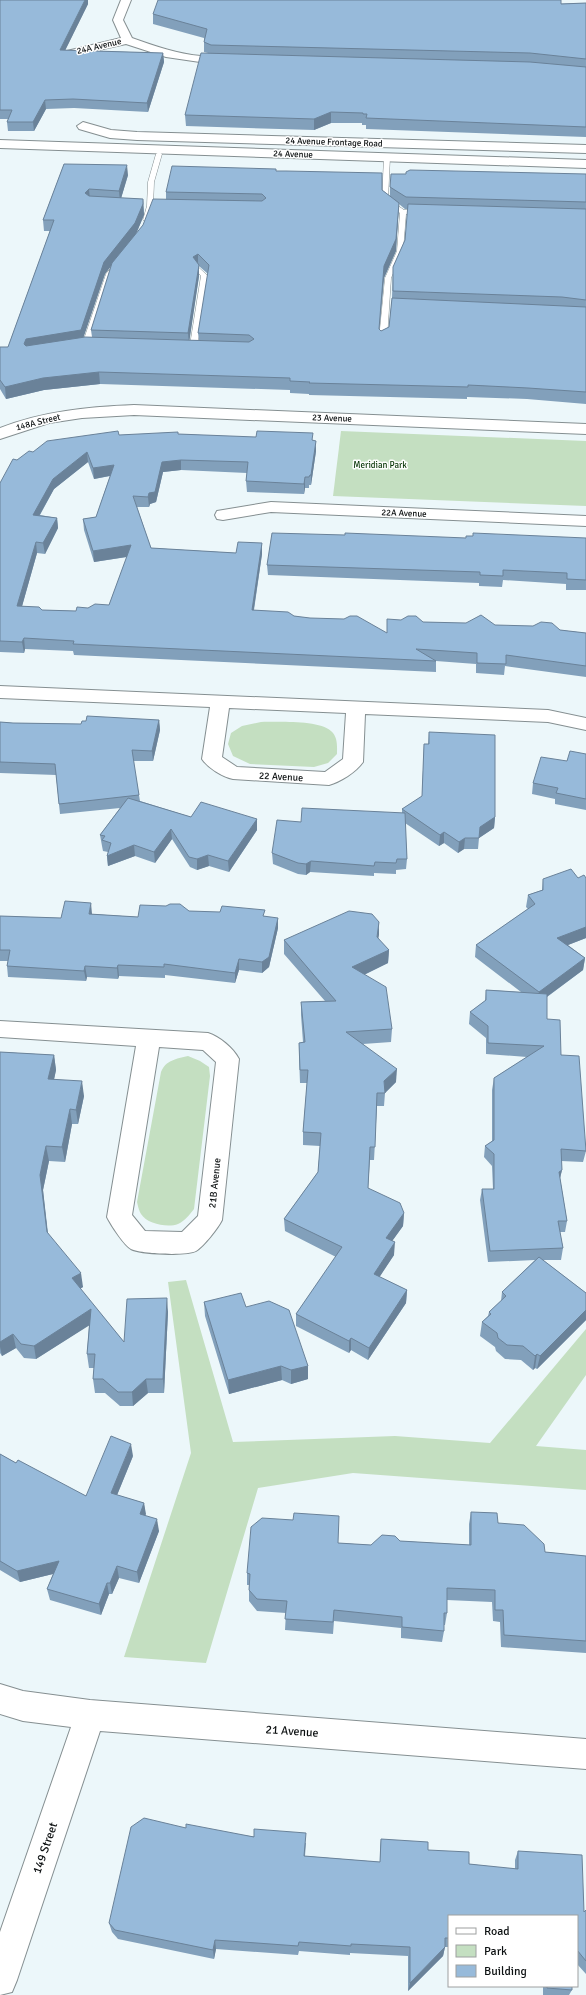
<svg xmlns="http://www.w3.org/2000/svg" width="586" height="1995" font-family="Signika,sans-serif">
<rect width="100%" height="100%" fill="#ecf7fa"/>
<g fill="#c4dfc1">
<polygon points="341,431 586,441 586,506 333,496"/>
<path d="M261,722c16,0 58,-2 70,9 7,6 6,15 6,23l-9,9 -14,4 -64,-3 -17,-8 -5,-12 3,-11 11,-7z"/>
<path d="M188,1056l12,5 9,6 1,9 -16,133c-4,5 -9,12 -16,15 -10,4 -31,0 -37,-10 -2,-3 -3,-8 -4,-12l24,-130c5,-12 15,-13 27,-16z"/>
<polygon points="186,1280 233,1442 395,1436 490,1443 586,1329 586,1375 536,1446 586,1450 586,1490 353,1473 258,1488 206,1663 124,1657 191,1453 168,1282"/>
</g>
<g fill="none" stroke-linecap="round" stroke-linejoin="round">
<defs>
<g id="lane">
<polygon points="159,152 162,154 154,182 153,206 149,220 146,222 143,220 147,206 148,182 156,154"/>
<polygon points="387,155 390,157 388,199 404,210 421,210 424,212 421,214 406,214 403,251 391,278 387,339 383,341 379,339 385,278 397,251 400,213 382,200 384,157"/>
<polygon points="116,262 121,263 112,274 90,345 83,347 82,345 106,274"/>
<polygon points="198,267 208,276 197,348 193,350 181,347 185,345 190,345 201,276 195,269"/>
</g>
<g id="street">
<path d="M121,0h10l-8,20 9,18c23,8 45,16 69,18 9,0 28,-3 34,4l-6,3 -29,-1 -34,-5 -40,-13 -55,12 -4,-1 -2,-2 2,-2 54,-13 -8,-18z"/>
<polygon points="83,122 111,130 137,132 586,145 586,153 137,140 110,138 79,129 77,126"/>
<path d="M134,405l452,19v10l-452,-19 -52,3 -33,5 -49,16v-11c43,-17 88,-21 134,-23z"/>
<polygon points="271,502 586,516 586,526 271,512 223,520 217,519 215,515 217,511"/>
<path d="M0,686l548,24 38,8v12l-38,-8 -183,-8 -2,48c-7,10 -23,20 -34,23l-96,-6c-10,-2 -25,-11 -31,-20l8,-52 -210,-9zM229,708l117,5 -3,46 -18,13 -88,-5 -15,-10z"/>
<path d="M0,1021l208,12c12,4 25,15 31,26l-17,161c-4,8 -18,26 -26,31 -9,5 -55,3 -65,-2 -7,-4 -20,-24 -24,-32l29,-171 -136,-9zM159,1047l44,3 13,12 -18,154 -16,16 -37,-1 -13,-16z"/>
<polygon points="0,1684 23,1691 90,1700 586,1739 586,1769 100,1731 17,1980 12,1992 0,1995 0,1932 71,1727 23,1721 0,1714"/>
</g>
<polygon id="secondary" points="0,140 586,160 586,168 0,148"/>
</defs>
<use href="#lane" stroke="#858f91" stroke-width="1"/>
<use href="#street" stroke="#858f91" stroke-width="2"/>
<use href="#secondary" stroke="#858f91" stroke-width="2"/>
<use href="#lane" fill="#fff" fill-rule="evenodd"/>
<use href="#street" fill="#fff" fill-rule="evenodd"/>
<use href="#secondary" fill="#fff" fill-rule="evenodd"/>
</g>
<g fill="#82a0bb" fill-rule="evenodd">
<polygon points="0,0 88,0 88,4 65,50 163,53 164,62 148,112 74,108 46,109 34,131 8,131 7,122 8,119 0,119"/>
<polygon points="586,3 586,137 366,129 366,125 362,125 362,123 331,123 314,130 186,126 185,115 208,53 204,52 204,38 153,24 153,14"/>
<path d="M64,164l64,11 -7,23 22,1 1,16 -8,19 30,-35v-7l110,-21 106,19 8,6v-9l16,-13h180v230l-59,-5 -60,-2v2l-37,-1 -121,-3v-1l-19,-1v-3l-190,-6 -56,6 -38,9 -6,-10v-42h8l42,-116h-6l-1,-11zM399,204l6,5h3l-3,31 -12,27 -1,31 -3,29 -8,4 -2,-1 5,-52 12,-27zM112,264l-21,66 1,7h-9l22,-63zM199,266l9,8 -10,59 1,7h-10l10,-64z"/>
<path d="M178,434l135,6 3,11 -5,34h-2v3h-4l-1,6 -57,-2 -1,-11 1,-8 -66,-3 -18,2 -7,30 -6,2 -1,3h-12l14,41 85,5 26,-10v11l-8,56 40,6 93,17 36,-11 72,3 65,5 26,3v44l-81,-11 -1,9 -28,-2v-9l-40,-3v11l-362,-17 -1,-4 -48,-2 -1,4 -24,-1v-169l17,-23 16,-8 86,-17zM88,462l6,17 16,-3 -14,41 -13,2 1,11 10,32 33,-5 -18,48 -21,3 -12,3 -34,-1 -20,-4 15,-53 8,1 13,-26 -1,-10 -17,-3 14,-26z"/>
<polygon points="466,538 586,538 586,590 566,590 566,584 503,580 502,587 479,586 479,583 268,575 267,565"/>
<polygon points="159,720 160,730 153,761 133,761 140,801 191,817 257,819 257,830 229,872 209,866 197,870 190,867 172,839 155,863 135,856 108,866 107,856 108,852 103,851 102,846 100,835 120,808 60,814 56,775 0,773 0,722 13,723 81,724"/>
<polygon points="429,732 495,817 494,828 479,838 478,849 464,849 458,853 444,843 439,846 405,823 407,859 406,869 396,870 396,874 374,873 374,876 310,872 306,875 298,874 273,864 272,853 301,822 402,813 402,809 422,797 424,744 428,744"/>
<polygon points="586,754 586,810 555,804 555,799 532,794 533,783 567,761"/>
<polygon points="578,878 586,878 586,938 568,945 585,958 583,970 547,997 547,1019 561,1055 586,1151 583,1162 561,1161 562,1170 560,1178 567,1221 565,1232 560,1232 563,1248 561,1260 543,1260 586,1293 586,1320 537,1369 535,1368 533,1370 521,1360 505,1359 496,1351 495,1347 480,1336 482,1322 488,1316 489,1312 501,1301 502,1292 535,1260 488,1262 480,1200 482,1189 493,1189 492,1166 484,1157 485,1146 492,1141 492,1090 494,1078 527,1057 486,1054 486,1038 469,1024 470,1012 485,1001 486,990 521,992 475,957 476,945 528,909 526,907 528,895 542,890 543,879"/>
<polygon points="189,911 265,916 278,928 269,967 262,973 239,970 235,983 165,975 165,978 119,976 118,979 87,977 86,981 8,977 7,966 8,961 0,961 0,916 61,918 92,914 138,917"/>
<polygon points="379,922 378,939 389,950 388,963 364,975 392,1029 391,1042 363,1044 396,1082 385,1093 384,1106 377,1106 374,1160 370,1160 368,1188 404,1213 403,1226 392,1241 394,1255 379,1277 407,1290 406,1303 368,1360 351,1350 349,1353 296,1326 296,1314 336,1257 285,1231 284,1219 318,1172 320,1146 303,1145 303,1132 307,1083 300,1083 299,1056 299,1043 303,1042 301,1015 301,1002 325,1001 284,954 284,940"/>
<polygon points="0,1052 54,1055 56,1070 54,1079 84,1096 78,1124 72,1124 65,1162 49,1161 43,1190 48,1233 83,1287 80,1289 124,1342 168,1312 164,1393 148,1393 133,1406 120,1406 105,1393 95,1393 93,1379 94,1368 89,1368 87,1354 89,1325 36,1359 24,1358 16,1348 2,1356 0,1353"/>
<polygon points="204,1302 246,1307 308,1366 308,1379 291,1384 282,1380 229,1394 205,1316"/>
<polygon points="0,1454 16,1463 86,1496 133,1456 117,1495 144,1503 145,1515 159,1531 139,1583 119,1578 112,1594 109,1594 101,1615 50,1600 47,1589 53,1574 20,1582 0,1570"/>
<polygon points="471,1512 498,1523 545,1552 586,1556 586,1653 501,1647 500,1622 493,1621 492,1602 447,1600 447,1613 445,1625 444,1625 444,1631 442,1642 401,1638 401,1628 334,1621 333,1634 285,1630 286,1613 257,1611 249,1601 249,1585 247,1585 247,1573 338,1543 371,1545 400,1541 469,1545 469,1524"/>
<polygon points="186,1828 306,1843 305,1856 380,1862 380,1849 381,1839 428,1850 469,1864 515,1869 515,1860 518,1851 584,1912 586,1910 586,1974 577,1964 577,1916 449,1916 449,1947 445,1947 443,1956 408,1991 408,1956 350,1953 350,1955 299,1951 298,1955 216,1949 214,1959 118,1939 112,1932 109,1923"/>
<polygon points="543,1986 572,1986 572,1990 569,1995 543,1995"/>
</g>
<g fill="#6a8299">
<polygon points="85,0 88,0 88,4 61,59 60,50"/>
<polygon points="163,53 164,62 148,112 147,103"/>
<polygon points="45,100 46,109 34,131 33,122"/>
<polygon points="331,112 331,123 314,130 314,119"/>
<polygon points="127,165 128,175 120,202 119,191"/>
<polygon points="89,189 90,200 85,193"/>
<polygon points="143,199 144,215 136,234 105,274 82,342 27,350 24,344 26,339 104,262"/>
<polygon points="399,203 396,251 384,278 378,341 384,266"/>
<polygon points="198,254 198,266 193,257"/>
<polygon points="199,265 199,276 189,344 188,333"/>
<polygon points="99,372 100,384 44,390 6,399 5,387 43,378"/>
<polygon points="316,441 316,451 311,485 311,475"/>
<polygon points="87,452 88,462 54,489 34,525 33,515 53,479"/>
<polygon points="181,460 181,470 163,472 156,502 150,504 149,507 148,497 149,493 162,462"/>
<polygon points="114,465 114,475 94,479 93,468"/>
<polygon points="305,477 305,488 304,494 304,484"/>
<polygon points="57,518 58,528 45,554 43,543"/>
<polygon points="36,542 37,553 19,617 17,606"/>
<polygon points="262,543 262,554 252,621 252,610"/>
<polygon points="131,545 132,556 94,562 93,551"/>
<polygon points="24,638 25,649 24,653 22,642"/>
<polygon points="159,720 160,730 153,761 152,751"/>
<polygon points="495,817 494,828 479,838 478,849 480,827"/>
<polygon points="257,819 257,830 229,872 228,861"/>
<polygon points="171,829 172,839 155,863 154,852"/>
<polygon points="444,832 444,843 439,846 440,835"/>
<polygon points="465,838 464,849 458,853 459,842"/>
<polygon points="134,845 135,856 108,866 107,856"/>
<polygon points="208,855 209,866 197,870 197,859"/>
<polygon points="311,861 310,872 306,875 306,864"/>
<polygon points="91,903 92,914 90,925 89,914"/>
<polygon points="278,918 278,928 269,967 262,973 262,962"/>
<polygon points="379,922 379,935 376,950 377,937"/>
<polygon points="586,927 586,938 555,950 557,938"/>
<polygon points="389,950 388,963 351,981 352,967"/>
<polygon points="585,958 583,970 537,1004 539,992"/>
<polygon points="239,959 239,970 235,983 235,973"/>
<polygon points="118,965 119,976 118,979 117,968"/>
<polygon points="85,966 87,977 86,981 84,971"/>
<polygon points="54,1055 56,1070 51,1094 48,1079"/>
<polygon points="397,1069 396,1082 385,1093 384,1081"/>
<polygon points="82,1081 84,1096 78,1124 76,1110"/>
<polygon points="70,1109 72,1124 65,1162 62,1147"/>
<polygon points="46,1146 49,1161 43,1190 49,1246 47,1232 40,1175"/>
<polygon points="562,1170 559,1182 559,1172"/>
<polygon points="404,1213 403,1226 385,1251 386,1238"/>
<polygon points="395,1242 394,1255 373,1287 374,1274"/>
<polygon points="81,1273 83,1287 74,1292 72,1278"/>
<polygon points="407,1290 406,1303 368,1360 369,1348"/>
<polygon points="167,1298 168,1312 164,1393 163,1379"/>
<polygon points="91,1309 93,1323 36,1359 34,1346"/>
<polygon points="586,1310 586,1320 537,1369 540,1356"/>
<polygon points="13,1334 16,1348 2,1356 0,1347 0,1342"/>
<polygon points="351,1338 351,1350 349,1353 349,1341"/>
<polygon points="537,1354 535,1368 533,1370 535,1356"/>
<polygon points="281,1366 282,1380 229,1394 228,1380"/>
<polygon points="308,1366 308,1379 291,1384 291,1370"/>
<polygon points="146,1379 148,1393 133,1406 132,1392"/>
<polygon points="131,1444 133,1456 113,1505 111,1493"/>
<polygon points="144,1503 146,1514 142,1525 140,1514"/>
<polygon points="157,1519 159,1531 139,1583 137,1572"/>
<polygon points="59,1561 61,1572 20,1582 17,1571"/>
<polygon points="117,1566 119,1578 112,1594 110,1583"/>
<polygon points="107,1583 109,1594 101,1615 99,1604"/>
<polygon points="215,1940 216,1949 214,1959 213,1950"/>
<polygon points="445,1947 443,1956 408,1991 410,1983"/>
</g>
<g fill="#97bada" stroke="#6a8299" fill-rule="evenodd">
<polygon points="0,0 85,0 60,50 163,53 147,103 73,99 45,100 33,122 7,122 12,110 0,110"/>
<polygon points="158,0 561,0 561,4 586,3 586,59 530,53 211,45 204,42 207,29 153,14"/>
<polygon points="201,53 530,62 586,67 586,127 366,118 367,114 363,114 363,113 331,112 314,119 185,115"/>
<polygon points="64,164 127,165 119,191 89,189 85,193 89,196 143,199 143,204 135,223 104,262 81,330 26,339 24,344 26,346 85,337 249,342 254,339 249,335 198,333 209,265 198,254 193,257 199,265 188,333 91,330 112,263 143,225 153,199 262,201 266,198 262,194 166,192 172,166 276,169 276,171 286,171 382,173 382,190 399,203 396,239 384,266 379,329 381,331 389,327 392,298 586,307 586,392 528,388 468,385 468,387 431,386 309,383 310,382 290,381 290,378 99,372 43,378 5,387 0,380 0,347 8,347 54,220 43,220"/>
<polygon points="410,170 586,174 586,202 406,197 390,187 391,174 406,174 406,172"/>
<polygon points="408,204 586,209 586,300 562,297 393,291 393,267 405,240"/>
<path d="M118,431l1,4 59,-3v2l78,3 1,-6 56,2 -1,7 4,1 -5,34h-1l-1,2h-4l-1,7 -58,-3 2,-19 -67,-2 -19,2 -7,30 -6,1 -1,4 -15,-1 18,52 85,5 2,-11 24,1 -10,67 36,2 6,4 16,2 34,1 6,-3h7l30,17v-14l14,1 7,-4h8l7,6 43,1 15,-8 14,10 38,1 8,-4 11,1 8,7 26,3v33l-80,-11v9l-29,-1v-10l-61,-4 20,12 -363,-17 1,-3 -50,-3 -2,4 -22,-1v-158l13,-24 4,1 12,-9 4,1 14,-11zM87,452l6,16 21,-3 -18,52 -13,2 10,32 38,-6 -22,60 -14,-1 -7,4 -11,-1 -1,4 -34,-1 -3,-3 -22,-1 19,-64 7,1 14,-25 -24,-3 20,-36z"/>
<polygon points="272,533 345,535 345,533 466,538 466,536 473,536 473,533 586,538 586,580 567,579 567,573 503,570 503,576 480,575 480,572 267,565"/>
<polygon points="87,716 159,720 152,751 132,750 139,795 59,804 55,764 0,762 0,722 13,723 81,724 82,721 86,721"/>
<polygon points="429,732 495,735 495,817 480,827 479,838 465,838 459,842 444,832 440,835 402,809 422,796 424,744 429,744"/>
<polygon points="570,751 586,754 586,799 556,793 558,788 533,783 541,757 567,761"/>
<polygon points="128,798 191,817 201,802 257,819 228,861 208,855 197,859 189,857 171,829 154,852 134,845 107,856 111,843 102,840 105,836 100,835"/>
<polygon points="302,808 405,813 407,859 397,859 396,863 375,862 374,866 311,861 306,864 298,863 272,853 277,820 301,822"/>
<polygon points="571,869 578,878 584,875 586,878 586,927 557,938 585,958 539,992 476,945 535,904 528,895 543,890 543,879"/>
<polygon points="65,901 91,903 89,914 138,917 140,905 166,906 170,904 180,904 189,911 220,912 222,906 265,910 263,916 278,918 269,957 262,962 239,959 235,973 164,964 164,967 118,965 117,968 85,966 84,971 7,966 10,950 0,950 0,916 61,918"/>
<polygon points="349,911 372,914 379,922 377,937 389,950 352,967 386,987 392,1029 346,1032 397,1069 384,1081 385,1093 377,1093 375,1147 370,1147 368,1188 400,1203 404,1213 386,1238 395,1242 374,1274 407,1290 369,1348 351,1338 349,1341 296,1314 342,1247 284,1219 318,1172 321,1133 303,1132 308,1070 300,1070 299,1043 305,1042 301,1002 336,1001 284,940"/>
<polygon points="486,990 547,994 547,1019 560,1020 561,1055 579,1056 586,1151 561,1149 562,1170 559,1172 567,1221 558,1221 563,1248 490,1251 482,1189 494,1189 494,1154 485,1146 494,1140 494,1078 544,1046 488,1043 488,1026 470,1012 486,1000"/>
<polygon points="0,1052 54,1055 48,1079 82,1081 76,1110 70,1109 62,1147 46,1146 40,1175 47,1232 81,1273 72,1278 124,1342 127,1299 167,1298 163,1379 146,1379 132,1392 118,1392 103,1379 93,1379 95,1354 87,1354 91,1309 34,1346 21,1344 13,1334 0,1342"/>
<polygon points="539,1257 586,1293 586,1310 540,1356 537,1354 535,1356 523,1346 507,1345 498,1338 497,1333 482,1322 491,1314 489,1312 506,1296 502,1292"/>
<polygon points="241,1293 246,1307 269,1301 289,1310 308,1366 291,1370 281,1366 228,1380 204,1302"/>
<polygon points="111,1436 131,1444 111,1493 144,1503 140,1514 157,1519 137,1572 117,1566 110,1583 107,1583 99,1604 47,1589 59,1561 17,1571 0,1561 0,1454 16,1463 18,1460 86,1496"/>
<polygon points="471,1512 497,1513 498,1523 524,1525 544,1544 545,1552 586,1556 586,1641 504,1635 503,1610 495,1610 495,1590 447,1588 447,1613 444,1613 444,1631 402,1627 402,1617 334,1610 333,1622 285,1619 287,1601 257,1599 249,1590 250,1574 247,1573 251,1527 262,1518 293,1520 294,1513 339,1516 338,1543 371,1545 382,1535 395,1536 400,1541 471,1545"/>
<polygon points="144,1818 186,1828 186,1824 254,1837 254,1829 306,1833 304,1856 380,1862 381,1839 428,1842 428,1850 469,1852 469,1864 518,1869 518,1851 582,1855 584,1912 586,1910 586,1961 577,1950 577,1916 449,1916 449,1938 445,1938 445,1947 410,1983 410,1947 351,1944 351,1946 299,1942 298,1946 215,1940 213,1950 115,1930 109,1923 131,1827"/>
<polygon points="547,1986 572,1986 572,1990 547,1988"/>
</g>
<g text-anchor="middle" stroke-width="3" stroke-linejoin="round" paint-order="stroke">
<g font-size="9" fill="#0d1112" stroke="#fff">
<text transform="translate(99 46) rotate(-13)" y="3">24A Avenue</text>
<text transform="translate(334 142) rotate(2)" y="3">24 Avenue Frontage Road</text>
<text transform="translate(293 154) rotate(2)" y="3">24 Avenue</text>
<text transform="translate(332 418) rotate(2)" y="3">23 Avenue</text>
<text transform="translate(38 422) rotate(-14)" y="3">148A Street</text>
<text transform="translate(404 513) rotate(2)" y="3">22A Avenue</text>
</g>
<g font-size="9" fill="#073505" stroke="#fff">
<text x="380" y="468">Meridian Park</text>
</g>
<g font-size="10" fill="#0d1112" stroke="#fff">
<text transform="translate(281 776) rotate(3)" y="4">22 Avenue</text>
<text transform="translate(214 1183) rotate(-84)" y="4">21B Avenue</text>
</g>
<g font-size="12" fill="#0d1112" stroke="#fff">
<text transform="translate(292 1731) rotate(4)" y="4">21 Avenue</text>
<text transform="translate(45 1848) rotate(-71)" y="4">149 Street</text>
</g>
</g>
<rect x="448" y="1915" width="130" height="72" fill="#ffffff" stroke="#9ea0a0"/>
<rect x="456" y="1928" width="20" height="6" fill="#ffffff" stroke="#9ea0a0"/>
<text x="484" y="1935" font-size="12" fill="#0d1112">Road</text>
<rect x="456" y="1945" width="20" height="12" fill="#c4dfc1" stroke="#9ea0a0"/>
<text x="484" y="1955" font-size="12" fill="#0d1112">Park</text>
<rect x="456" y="1965" width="20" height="12" fill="#97bada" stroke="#9ea0a0"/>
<text x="484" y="1975" font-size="12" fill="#0d1112">Building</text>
</svg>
